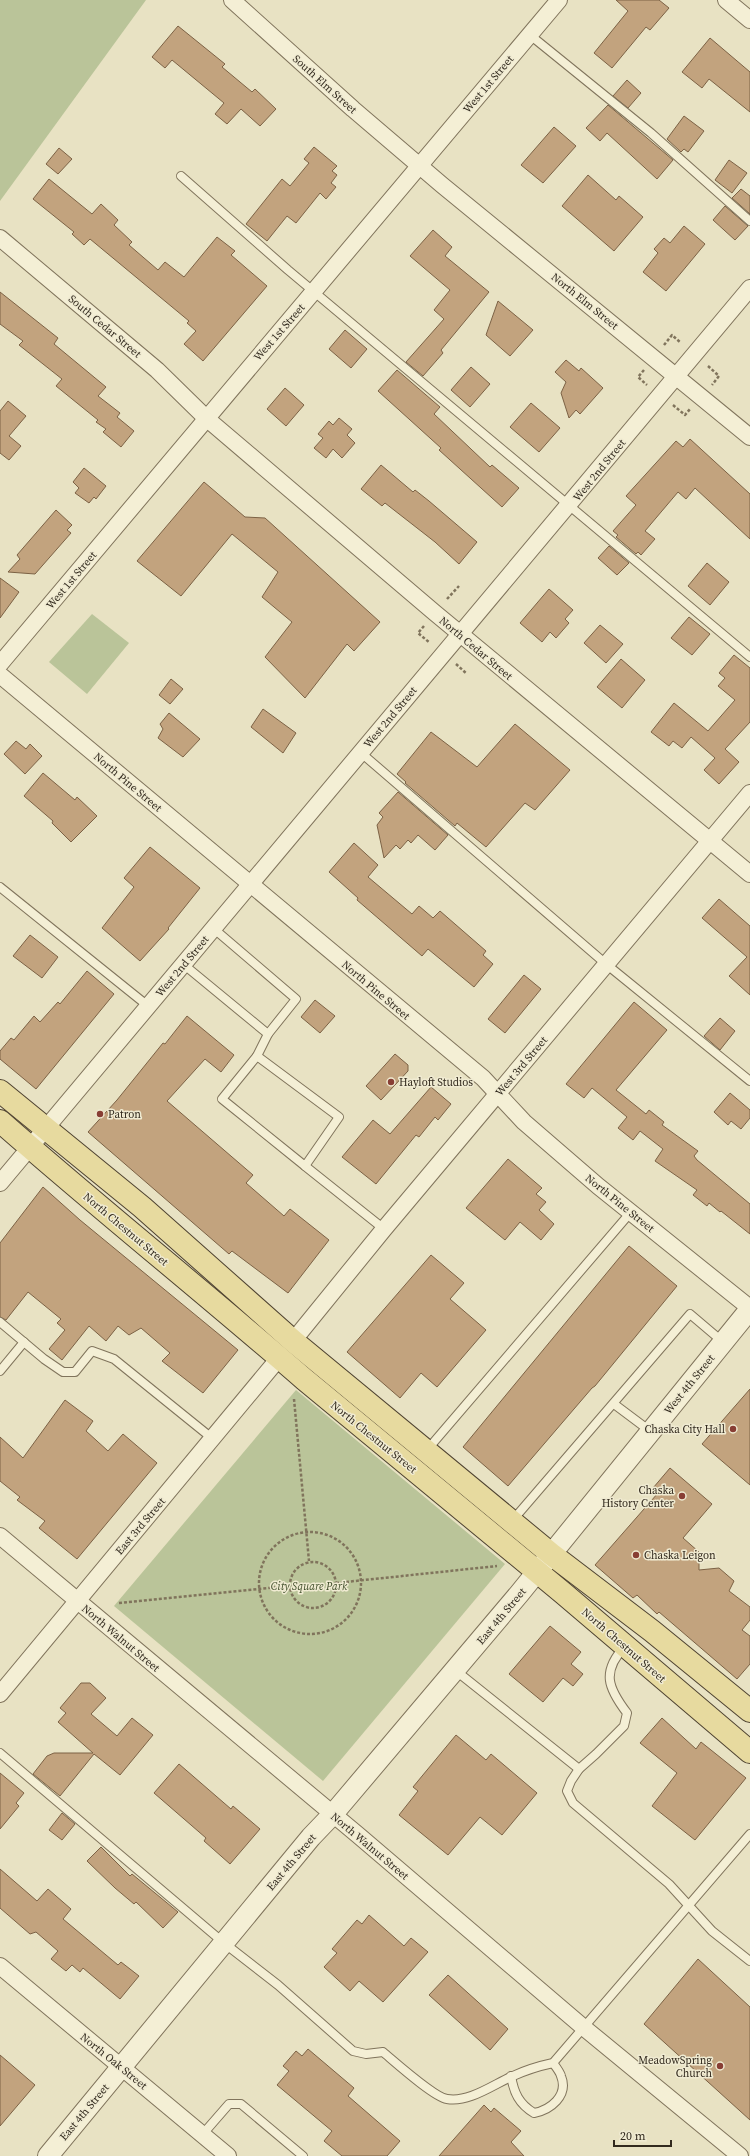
<svg xmlns="http://www.w3.org/2000/svg" width="750" height="2156" font-family="'Source Serif 4',serif">
<rect width="100%" height="100%" fill="#e8e2c3"/>
<g fill="#bac499">
<polygon points="0,0 146,0 0,201"/>
<polygon points="92,614 129,643 87,694 49,662"/>
<polygon points="296,1390 505,1564 323,1781 114,1606"/>
</g>
<g fill="#c2a37e" stroke="#7c6245">
<polygon points="616,0 659,0 669,8 650,30 646,27 612,68 594,53 628,11"/>
<polygon points="178,26 225,64 222,67 252,92 255,89 276,109 260,126 241,109 227,124 215,114 224,103 172,60 165,68 152,57"/>
<polygon points="710,38 750,72 750,112 709,79 702,88 682,72"/>
<polygon points="627,80 641,93 628,108 613,96"/>
<polygon points="608,105 673,160 657,179 607,133 600,141 586,128"/>
<polygon points="684,116 704,131 688,152 684,149 681,152 667,139"/>
<polygon points="554,127 576,146 543,183 521,165"/>
<polygon points="314,147 337,166 332,171 337,175 331,183 336,187 326,199 320,193 296,223 287,216 267,241 246,224 282,179 290,186 309,163 304,159"/>
<polygon points="59,148 72,159 58,174 46,164"/>
<polygon points="729,160 747,173 732,193 715,180"/>
<polygon points="588,175 616,200 619,196 643,217 614,251 562,206"/>
<polygon points="49,179 92,214 101,204 118,220 114,225 132,242 129,245 158,270 165,262 184,277 217,237 235,251 231,255 267,286 203,361 184,344 196,331 187,323 189,321 90,239 84,245 72,234 74,232 33,199"/>
<polygon points="741,189 750,196 750,214 732,198"/>
<polygon points="725,206 748,226 735,240 713,220"/>
<polygon points="684,226 705,244 666,291 643,272 658,253 654,249 664,238 670,243"/>
<polygon points="433,230 452,247 445,256 489,292 441,350 443,353 423,376 406,362 444,319 434,310 450,290 410,256"/>
<polygon points="0,292 58,338 54,344 106,387 98,396 120,413 117,417 134,431 121,447 103,432 106,429 96,422 98,420 56,386 62,379 19,345 23,341 0,324"/>
<polygon points="498,301 533,330 510,356 486,335"/>
<polygon points="345,330 367,349 351,368 329,349"/>
<polygon points="566,360 579,371 581,368 603,388 580,414 576,410 569,418 561,393 566,382 555,372"/>
<polygon points="471,367 490,384 470,407 451,390"/>
<polygon points="397,370 440,407 434,414 490,467 492,465 519,488 502,507 439,450 441,448 378,391"/>
<polygon points="285,388 304,405 286,426 267,409"/>
<polygon points="8,401 26,416 9,436 21,446 9,460 0,453 0,411"/>
<polygon points="531,403 560,428 539,452 510,427"/>
<polygon points="339,418 352,429 347,435 355,443 342,458 333,449 326,458 314,448 323,438 318,434 329,421 333,425"/>
<polygon points="690,439 750,494 750,539 695,488 686,499 678,492 645,531 655,539 641,555 638,552 636,554 616,537 618,535 613,531 636,505 626,496 676,441 683,447"/>
<polygon points="381,465 413,492 415,490 429,501 477,542 459,564 435,542 385,503 382,506 361,489"/>
<polygon points="84,468 106,486 96,499 94,497 89,503 75,493 79,488 73,482"/>
<polygon points="204,482 245,517 265,518 380,622 354,651 347,644 305,698 265,657 292,622 262,597 278,572 232,534 181,596 137,561"/>
<polygon points="56,510 72,525 67,530 71,533 35,574 8,572 20,559 17,555"/>
<polygon points="609,546 629,563 617,575 598,558"/>
<polygon points="707,563 729,582 710,605 688,586"/>
<polygon points="0,578 19,592 0,618"/>
<polygon points="549,589 573,610 565,619 569,623 556,638 550,632 542,642 520,623"/>
<polygon points="689,617 710,634 692,655 671,638"/>
<polygon points="600,625 623,644 606,663 584,643"/>
<polygon points="734,655 750,668 750,722 725,749 739,762 719,784 704,770 715,758 691,737 682,748 673,741 669,746 651,732 674,703 708,731 735,700 718,686 725,678 719,673"/>
<polygon points="621,659 645,680 622,708 597,687"/>
<polygon points="171,679 183,689 170,704 159,695"/>
<polygon points="263,709 296,733 283,753 251,727"/>
<polygon points="169,713 200,739 183,757 158,738 163,729 160,724"/>
<polygon points="515,724 570,770 535,810 525,803 486,847 457,823 455,826 405,783 406,782 397,774 431,732 477,767"/>
<polygon points="16,741 26,749 30,744 42,756 25,774 4,754"/>
<polygon points="43,773 75,800 77,797 97,816 71,842 52,823 53,821 24,796"/>
<polygon points="398,792 448,835 435,850 418,835 411,843 408,840 400,849 396,845 384,858 377,825 383,817 379,813"/>
<polygon points="354,843 378,865 368,877 412,914 419,906 433,918 440,911 486,951 483,955 493,964 474,987 428,949 422,956 357,900 358,898 329,872"/>
<polygon points="150,847 200,888 168,928 169,929 140,961 102,928 134,887 124,878"/>
<polygon points="719,899 750,926 750,995 729,976 747,957 702,918"/>
<polygon points="30,935 58,957 42,978 13,956"/>
<polygon points="87,971 114,994 36,1089 0,1059 0,1051 11,1038 14,1040 34,1016 40,1022 58,1002 60,1004"/>
<polygon points="524,975 541,989 505,1033 488,1019"/>
<polygon points="315,1000 335,1016 320,1033 301,1017"/>
<polygon points="634,1002 667,1030 616,1090 646,1114 649,1110 664,1122 662,1125 698,1151 694,1156 697,1160 750,1204 750,1234 721,1211 720,1212 709,1203 707,1206 693,1195 697,1190 655,1161 663,1149 640,1131 633,1140 618,1128 627,1117 592,1088 584,1098 566,1084"/>
<polygon points="187,1016 234,1055 221,1072 205,1059 167,1101 253,1175 246,1183 284,1216 290,1209 329,1240 288,1293 232,1251 229,1254 88,1132 117,1100 163,1043 165,1044"/>
<polygon points="720,1018 735,1031 720,1050 704,1036"/>
<polygon points="395,1054 408,1065 408,1071 381,1100 366,1086"/>
<polygon points="431,1087 451,1104 438,1120 435,1117 419,1137 416,1135 376,1184 342,1157 373,1120 390,1134"/>
<polygon points="730,1093 750,1110 750,1118 741,1129 731,1121 728,1125 714,1112"/>
<polygon points="508,1159 542,1188 536,1194 546,1202 539,1210 554,1224 541,1240 520,1222 505,1240 466,1208"/>
<polygon points="43,1187 80,1220 238,1350 203,1393 162,1361 170,1353 141,1328 129,1335 118,1326 106,1341 89,1326 62,1360 49,1349 65,1330 57,1323 61,1319 28,1292 6,1320 0,1317 0,1243"/>
<polygon points="629,1246 677,1286 595,1386 592,1388 508,1486 463,1447"/>
<polygon points="431,1255 464,1283 450,1299 486,1330 437,1387 421,1373 400,1398 347,1352"/>
<polygon points="750,1389 750,1485 702,1444"/>
<polygon points="65,1400 93,1421 86,1431 108,1451 123,1434 157,1463 77,1559 39,1528 45,1521 17,1500 20,1497 0,1481 0,1437 23,1458"/>
<polygon points="670,1468 712,1504 683,1538 699,1552 699,1570 719,1568 734,1581 729,1591 750,1607 750,1620 742,1630 750,1636 750,1664 737,1679 659,1612 657,1614 637,1595 633,1598 595,1565 658,1493 653,1488"/>
<polygon points="550,1626 581,1652 571,1664 583,1674 573,1686 563,1678 543,1702 509,1674"/>
<polygon points="81,1683 90,1683 106,1698 91,1714 117,1736 132,1718 153,1735 120,1775 94,1754 60,1796 33,1774 47,1756 54,1753 93,1753 58,1722 66,1713 60,1708"/>
<polygon points="662,1718 696,1749 701,1742 746,1778 695,1840 652,1806 677,1773 640,1743"/>
<polygon points="456,1735 486,1760 491,1754 537,1793 502,1835 480,1817 448,1855 399,1815 418,1791 413,1787"/>
<polygon points="179,1764 231,1809 233,1806 260,1829 230,1864 204,1841 206,1838 154,1793"/>
<polygon points="0,1773 24,1793 16,1803 19,1806 0,1829"/>
<polygon points="62,1813 75,1824 62,1840 49,1830"/>
<polygon points="101,1847 130,1876 132,1874 178,1912 163,1928 136,1902 134,1904 115,1888 87,1861"/>
<polygon points="0,1869 37,1901 48,1889 71,1909 63,1919 118,1965 121,1962 139,1976 120,1999 83,1968 80,1972 72,1965 66,1971 51,1959 58,1951 36,1932 30,1934 0,1908"/>
<polygon points="369,1915 404,1946 411,1938 428,1952 383,2002 359,1981 350,1991 324,1967 337,1953 332,1949 357,1920 362,1924"/>
<polygon points="698,1959 750,2007 750,2120 644,2024"/>
<polygon points="448,1975 508,2029 490,2050 429,1995"/>
<polygon points="308,2049 354,2088 348,2096 400,2141 387,2156 342,2156 324,2141 332,2131 277,2085 289,2071 283,2066 296,2051 302,2056"/>
<polygon points="0,2055 35,2085 0,2126"/>
<polygon points="484,2105 491,2112 494,2108 521,2131 511,2142 524,2156 439,2156"/>
</g>
<g fill="none" stroke-linecap="round" stroke-linejoin="round">
<defs>
<g id="service">
<polyline points="530,35 651,133 750,221"/>
<polyline points="181,176 288,270 750,657"/>
<polyline points="360,752 606,964 750,1081"/>
<polyline points="0,887 148,1006"/>
<polyline points="183,964 268,1034 296,999 213,928"/>
<polygon points="257,1056 339,1117 305,1166 222,1099"/>
<polyline points="257,1056 268,1034"/>
<polyline points="305,1166 384,1229"/>
<polyline points="0,1322 44,1359 63,1372 75,1372 92,1351 114,1359 213,1439"/>
<polyline points="0,1371 24,1342"/>
<polyline points="614,1404 650,1431"/>
<polyline points="427,1450 631,1212"/>
<polyline points="512,1521 690,1314 723,1342"/>
<path d="M455,1670l124,99 17,-15 28,-28 3,-13c-19,-25 -26,-41 -2,-67"/>
<path d="M0,1753l224,190 54,42 75,66 13,3 17,-2c12,10 51,45 64,47 22,4 47,-15 66,-23 13,-6 26,-10 40,-13l197,-229"/>
<polyline points="579,1769 571,1781 567,1791 573,1803 669,1884 712,1931 750,1961"/>
<path d="M511,2076c3,17 8,28 23,37 16,-3 35,-17 27,-37 -1,-4 -5,-9 -8,-13"/>
<polyline points="202,2135 229,2104 241,2104 303,2156"/>
</g>
<g id="minor">
<polyline points="232,0 353,109 442,185 750,437"/>
<polyline points="726,0 750,20"/>
<polyline points="0,238 157,370 206,418 435,613 750,874"/>
<polyline points="0,664 559,0"/>
<polyline points="0,675 483,1078 524,1122 598,1186 750,1308"/>
<polyline points="0,1183 750,288"/>
<polyline points="293,1341 384,1229 750,793"/>
<polyline points="0,1536 358,1835 583,2027 740,2156"/>
<polyline points="0,1694 279,1358"/>
<polyline points="0,1966 228,2156"/>
</g>
<polyline id="tertiary" points="48,2156 311,1837 333,1814 519,1594 750,1309"/>
<g id="primary">
<polyline points="0,1091 142,1207 293,1341 551,1554 652,1631 750,1711"/>
<path d="M0,1121c100,88 204,171 304,258l259,214 187,159"/>
</g>
</defs>
<use href="#service" stroke="#80745c" stroke-width="10"/>
<use href="#minor" stroke="#80745c" stroke-width="18"/>
<use href="#tertiary" stroke="#80745c" stroke-width="22"/>
<use href="#primary" stroke="#4e4230" stroke-width="24"/>
<g stroke="#80745c" stroke-width="2.5" stroke-dasharray="3 2" stroke-linecap="butt">
<polyline points="664,345 672,335 681,343"/>
<polyline points="708,366 719,376 712,385"/>
<polyline points="644,370 638,377 647,385"/>
<polyline points="673,405 685,415 690,409"/>
<polyline points="447,599 459,586"/>
<polyline points="424,626 418,633 430,643"/>
<polyline points="456,664 467,674"/>
<polyline points="294,1399 309,1561"/>
<circle cx="310" cy="1583" r="51"/>
<circle cx="313" cy="1585" r="23"/>
<polyline points="336,1583 497,1566"/>
<polyline points="119,1603 289,1586"/>
</g>
<use href="#service" stroke="#f4efd5" stroke-width="8"/>
<use href="#minor" stroke="#f4efd5" stroke-width="16"/>
<use href="#tertiary" stroke="#f4efd5" stroke-width="20"/>
<use href="#primary" stroke="#e7da9f" stroke-width="22"/>
</g>
<g fill="#883e34" stroke="#f0ebd2" stroke-width="1.5">
<circle cx="391" cy="1082" r="4"/>
<circle cx="100" cy="1114" r="4"/>
<circle cx="733" cy="1429" r="4"/>
<circle cx="682" cy="1496" r="4"/>
<circle cx="636" cy="1555" r="4"/>
<circle cx="720" cy="2066" r="4"/>
</g>
<g text-anchor="middle" stroke-width="3" stroke-linejoin="round" paint-order="stroke">
<g font-size="11" fill="#322a1e" stroke="#f0ebd2">
<text transform="translate(325 84) rotate(42)" y="4">South Elm Street</text>
<text transform="translate(488 84) rotate(-50)" y="4">West 1st Street</text>
<text transform="translate(585 301) rotate(39)" y="4">North Elm Street</text>
<text transform="translate(105 326) rotate(40)" y="4">South Cedar Street</text>
<text transform="translate(279 332) rotate(-49)" y="4">West 1st Street</text>
<text transform="translate(599 470) rotate(-51)" y="4">West 2nd Street</text>
<text transform="translate(71 580) rotate(-50)" y="4">West 1st Street</text>
<text transform="translate(476 648) rotate(40)" y="4">North Cedar Street</text>
<text transform="translate(390 717) rotate(-50)" y="4">West 2nd Street</text>
<text transform="translate(128 782) rotate(40)" y="4">North Pine Street</text>
<text transform="translate(182 966) rotate(-50)" y="4">West 2nd Street</text>
<text transform="translate(376 990) rotate(40)" y="4">North Pine Street</text>
<text transform="translate(521 1066) rotate(-50)" y="4">West 3rd Street</text>
<text transform="translate(620 1203) rotate(39)" y="4">North Pine Street</text>
<text transform="translate(126 1229) rotate(40)" y="4">North Chestnut Street</text>
<text transform="translate(689 1384) rotate(-51)" y="4">West 4th Street</text>
<text transform="translate(374 1437) rotate(39)" y="4">North Chestnut Street</text>
<text transform="translate(140 1526) rotate(-50)" y="4">East 3rd Street</text>
<text transform="translate(501 1616) rotate(-50)" y="4">East 4th Street</text>
<text transform="translate(121 1638) rotate(40)" y="4">North Walnut Street</text>
<text transform="translate(624 1645) rotate(41)" y="4">North Chestnut Street</text>
<text transform="translate(370 1846) rotate(40)" y="4">North Walnut Street</text>
<text transform="translate(291 1862) rotate(-50)" y="4">East 4th Street</text>
<text transform="translate(114 2061) rotate(39)" y="4">North Oak Street</text>
<text transform="translate(84 2112) rotate(-50)" y="4">East 4th Street</text>
</g>
<g font-size="11" fill="#322a1e" stroke="#f0ebd2" text-anchor="start">
<text x="399" y="1086">Hayloft Studios</text>
<text x="108" y="1118">Patron</text>
<text x="725" y="1433" text-anchor="end">Chaska City Hall</text>
<text x="674" y="1494" text-anchor="end">Chaska<tspan x="674" dy="13">History Center</tspan></text>
<text x="644" y="1559">Chaska Leigon</text>
<text x="712" y="2064" text-anchor="end">MeadowSpring<tspan x="712" dy="13">Church</tspan></text>
</g>
<g font-size="11" font-style="italic" fill="#3e4c28" stroke="#f0ebd2">
<text x="309" y="1590">City Square Park</text>
</g>
</g>
<path d="M614 2140v6h57v-6" fill="none" stroke="#322a1e" stroke-width="2"/>
<text x="620" y="2140" font-size="12" fill="#322a1e" stroke="#f0ebd2" stroke-width="3" paint-order="stroke">20 m</text>
</svg>
